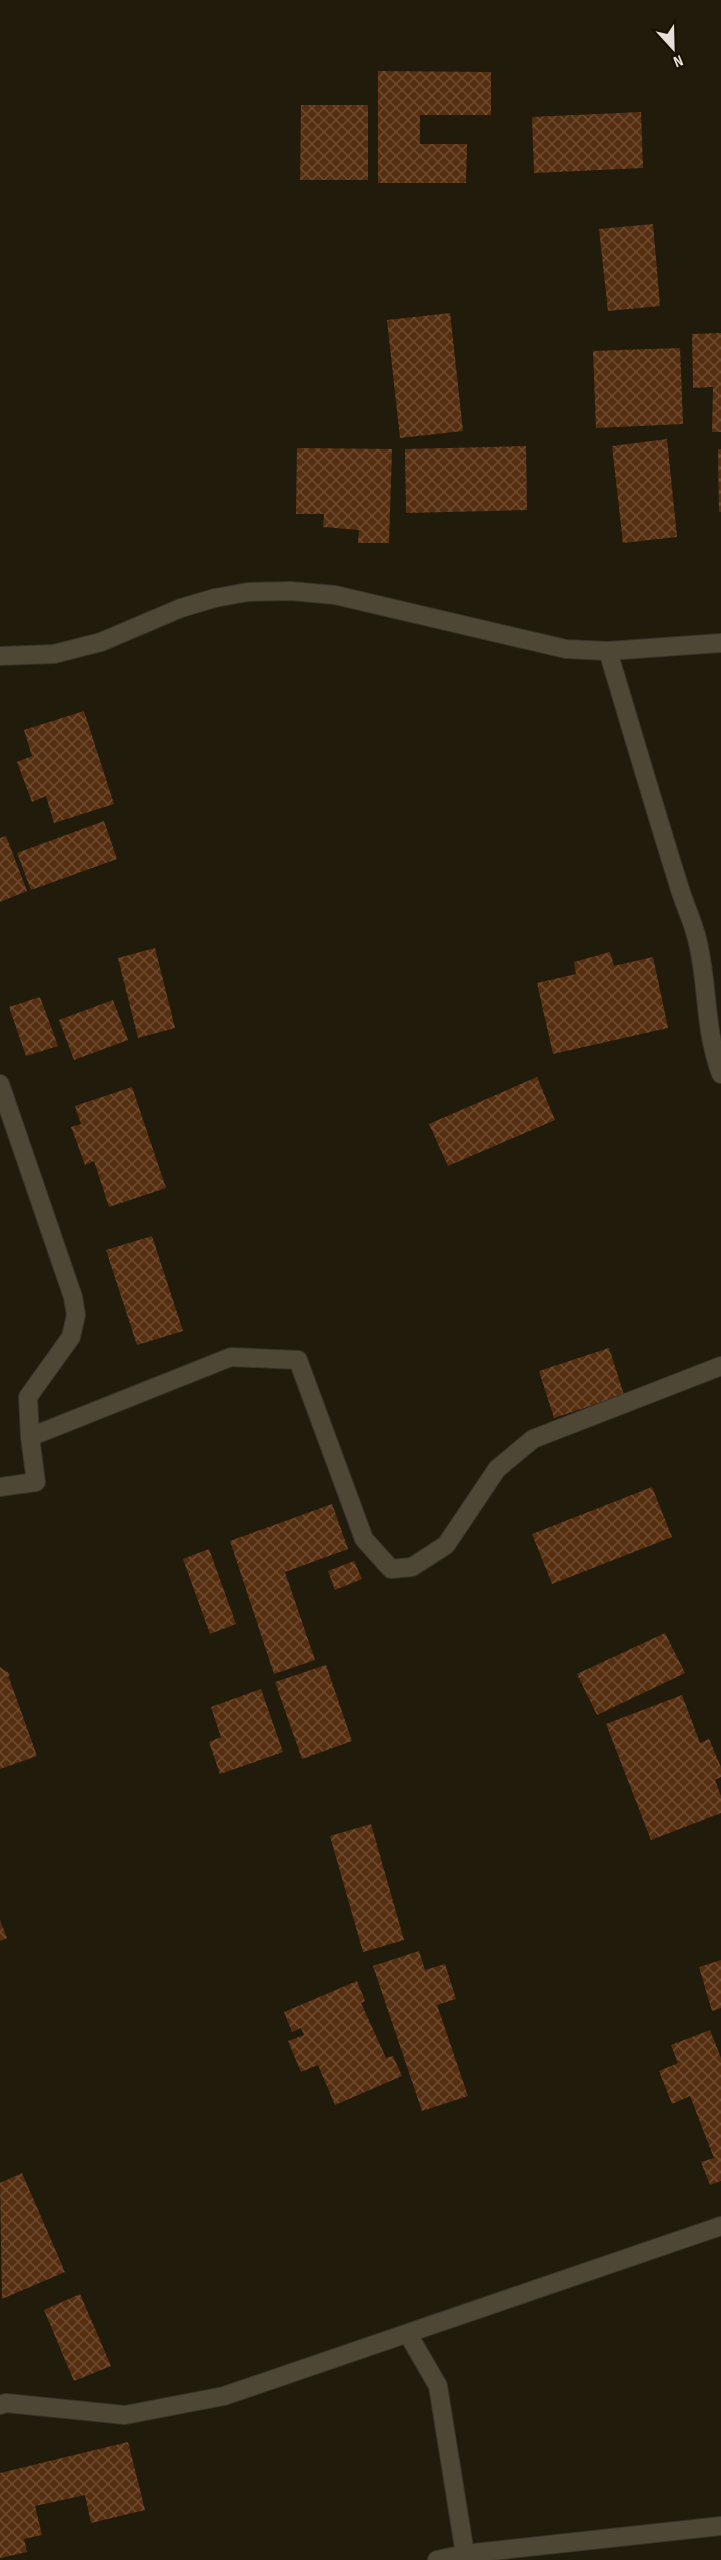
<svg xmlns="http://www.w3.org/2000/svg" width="721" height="2560" font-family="'Sofia Sans Condensed',sans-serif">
<defs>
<pattern id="building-cross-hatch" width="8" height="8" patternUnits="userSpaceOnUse" patternTransform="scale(1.5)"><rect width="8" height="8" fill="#562e10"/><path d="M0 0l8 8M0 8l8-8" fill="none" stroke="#6e4c32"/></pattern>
</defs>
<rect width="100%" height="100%" fill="#211b0b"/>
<g fill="url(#building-cross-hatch)">
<polygon points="378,71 491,72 491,115 420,115 420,144 467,144 466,183 378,183"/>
<polygon points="301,105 368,105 368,180 300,180"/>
<polygon points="641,112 643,168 534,173 532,117"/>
<polygon points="653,224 660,306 608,311 599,229"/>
<polygon points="450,313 463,431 400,438 387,320"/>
<polygon points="721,333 721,432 712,432 713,387 693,388 692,334"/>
<polygon points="680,348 683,424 596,428 593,351"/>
<polygon points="667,439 677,537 623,543 612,446"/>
<polygon points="526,446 527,510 406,513 405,449"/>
<polygon points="297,448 392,449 389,543 358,543 359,530 323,527 324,514 296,514"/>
<polygon points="718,449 721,449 721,512 719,512"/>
<polygon points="84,711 114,804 54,823 46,796 32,802 17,762 32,756 24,730"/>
<polygon points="104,821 117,859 31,890 17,853"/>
<polygon points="6,836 27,891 0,902 0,838"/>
<polygon points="155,948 175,1028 138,1038 118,958"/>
<polygon points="610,952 614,966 653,957 668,1028 553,1054 537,983 576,974 574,962"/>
<polygon points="40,997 58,1046 26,1056 9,1007"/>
<polygon points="113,1000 128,1040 74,1060 59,1020"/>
<polygon points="537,1077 555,1120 448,1166 429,1124"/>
<polygon points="132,1087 166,1188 109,1207 94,1161 85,1165 71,1127 81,1124 75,1106"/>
<polygon points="152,1236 183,1331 137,1345 106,1250"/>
<polygon points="609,1348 624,1395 554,1418 539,1371"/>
<polygon points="652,1487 672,1537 552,1584 532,1534"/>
<polygon points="332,1504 348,1549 285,1572 315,1660 274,1674 230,1541"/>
<polygon points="209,1549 236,1624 210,1634 183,1559"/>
<polygon points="354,1561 362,1579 335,1590 328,1571"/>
<polygon points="665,1633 685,1673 597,1715 577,1674"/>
<polygon points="326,1665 352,1741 302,1759 275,1682"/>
<polygon points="0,1667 10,1674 7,1679 9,1678 37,1756 0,1769"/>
<polygon points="261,1689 283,1752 220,1774 209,1742 221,1737 211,1707"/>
<polygon points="682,1695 700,1743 709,1739 721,1767 721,1777 715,1780 721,1796 721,1813 651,1840 606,1724"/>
<polygon points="371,1824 404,1940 363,1952 330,1836"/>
<polygon points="0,1920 7,1938 0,1941"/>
<polygon points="419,1951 425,1970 445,1964 456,1999 437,2005 468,2096 422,2111 373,1966"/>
<polygon points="721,1960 721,2008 712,2011 699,1967"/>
<polygon points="357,1981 365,2001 361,2003 386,2058 393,2056 402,2076 335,2105 318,2065 301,2072 288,2041 304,2035 301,2028 292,2032 284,2012"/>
<polygon points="710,2030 721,2058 721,2181 710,2185 701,2162 714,2158 690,2096 672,2104 659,2071 678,2063 671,2045"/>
<polygon points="22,2173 65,2272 2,2299 0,2183"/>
<polygon points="80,2294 111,2366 74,2381 44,2310"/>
<polygon points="128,2442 145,2510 91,2523 85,2495 35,2506 42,2535 24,2539 27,2552 0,2558 0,2473"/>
</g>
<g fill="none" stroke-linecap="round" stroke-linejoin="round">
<defs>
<g id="minor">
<path d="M608,651c23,77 46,155 70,232 5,18 13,34 18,52 13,47 7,91 25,139"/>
<polyline points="0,656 54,654 101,642 181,608 215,598 248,592 291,591 335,595 566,649 608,651 721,643"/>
<polyline points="0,1084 73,1297 76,1315 71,1337 28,1397 30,1437"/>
<polyline points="0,1487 36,1482 30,1437 231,1357 298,1360 364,1539 391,1569 412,1567 446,1545 497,1469 533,1439 721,1366"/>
<polyline points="408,2334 438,2386 465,2554 721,2526"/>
<polyline points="0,2405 6,2403 125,2415 224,2396 721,2226"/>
<polyline points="437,2560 465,2554 465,2560"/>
</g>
</defs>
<use href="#minor" stroke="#37322b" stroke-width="20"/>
<use href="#minor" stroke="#4e4736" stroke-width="18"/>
</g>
<g transform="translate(673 48) rotate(158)" stroke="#181204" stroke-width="4.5" paint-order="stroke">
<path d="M0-4.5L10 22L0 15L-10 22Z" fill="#e5e1d7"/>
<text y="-9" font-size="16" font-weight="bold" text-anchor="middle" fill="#e5e1d7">N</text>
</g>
</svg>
